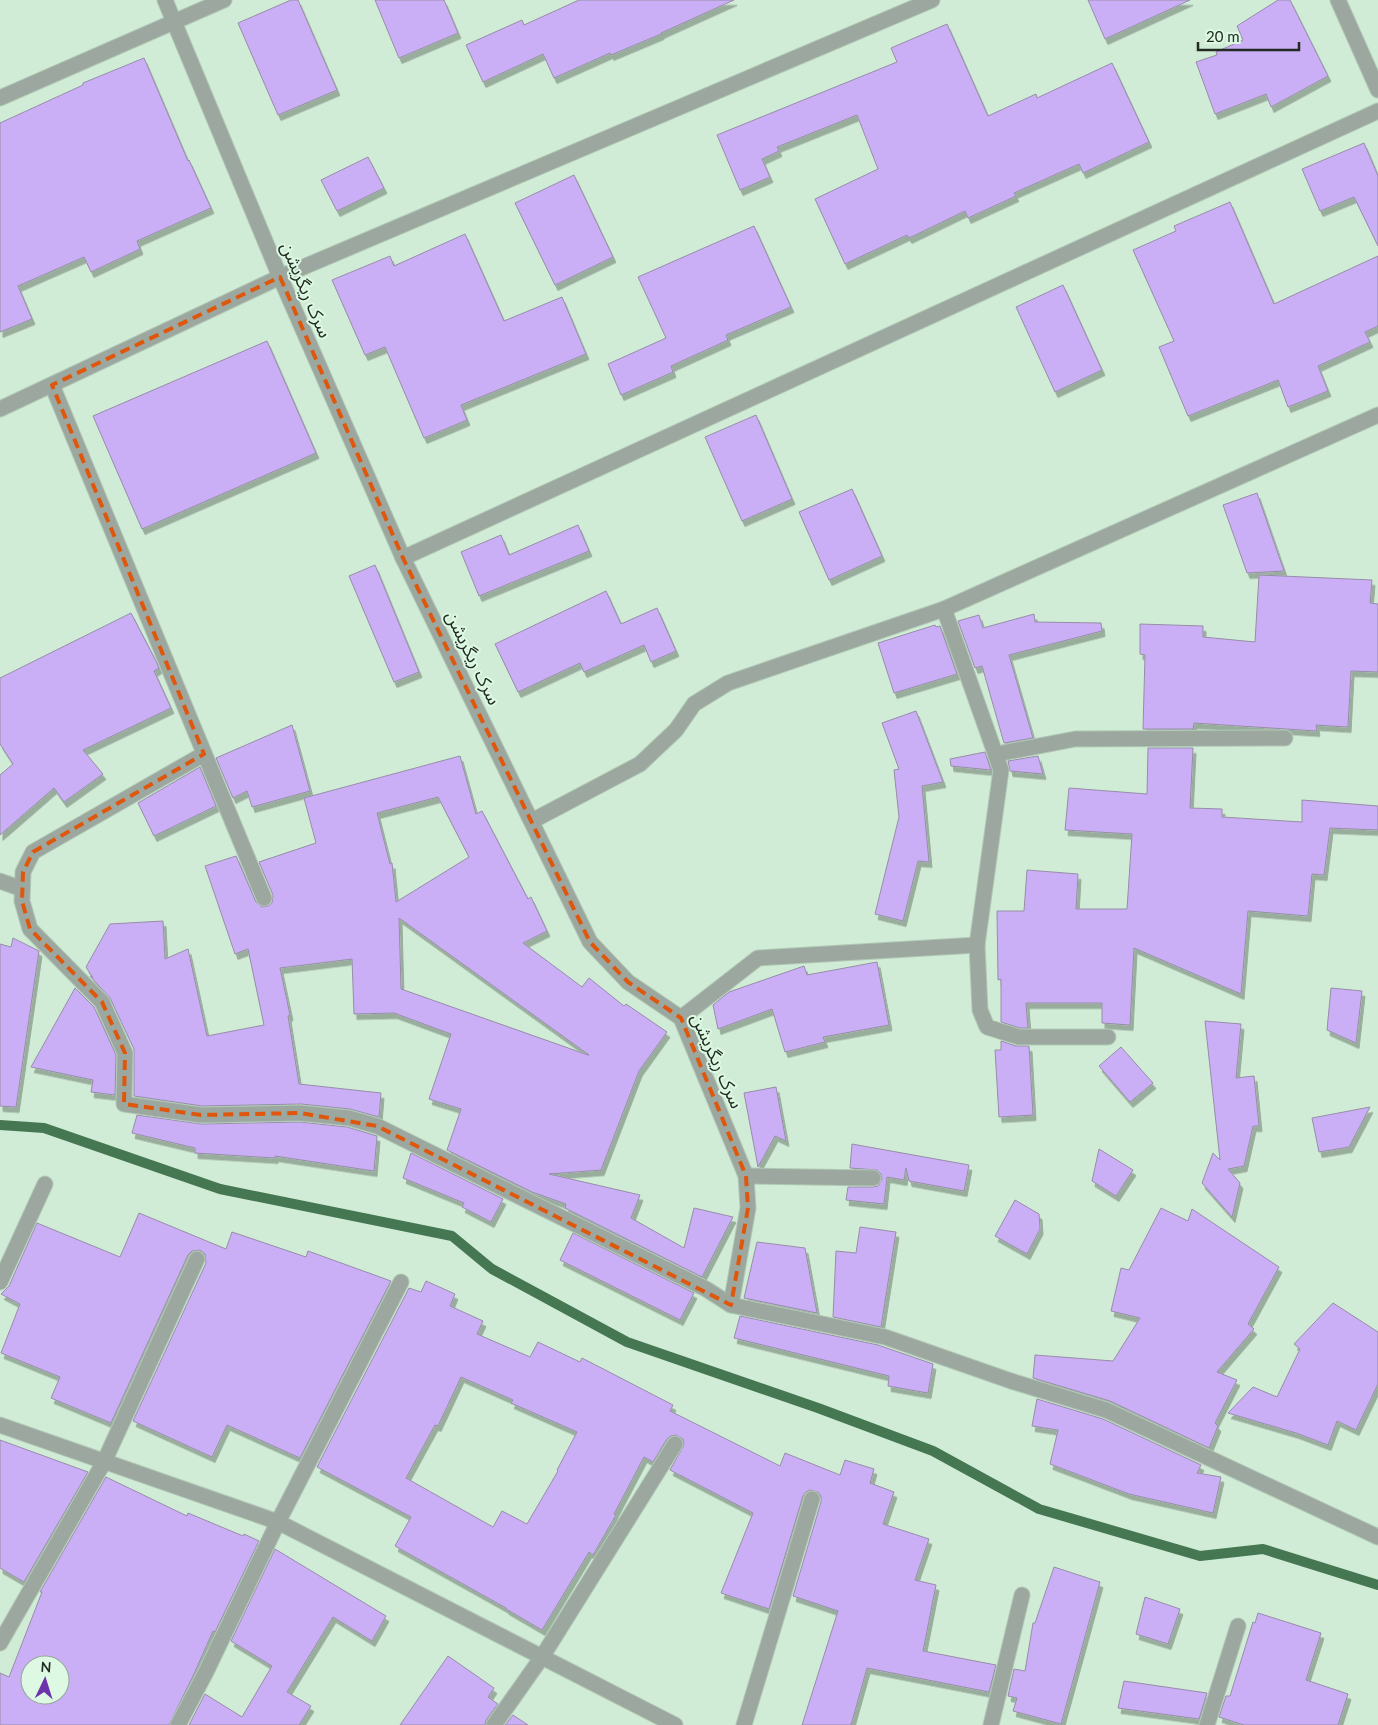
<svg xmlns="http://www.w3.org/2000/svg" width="1378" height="1725" font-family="Lato,'Noto Sans Arabic',sans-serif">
<defs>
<filter id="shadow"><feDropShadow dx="3" dy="5.5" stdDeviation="0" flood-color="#0004"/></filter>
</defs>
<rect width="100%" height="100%" fill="#d1ecd6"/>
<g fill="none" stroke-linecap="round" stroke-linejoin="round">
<polyline stroke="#457752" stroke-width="10" points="0,1125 44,1128 220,1189 452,1236 492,1269 627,1342 818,1408 933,1451 1039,1509 1200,1556 1263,1549 1378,1585"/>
</g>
<g fill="#caaff6" stroke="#968da7" fill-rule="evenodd" filter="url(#shadow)">
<polygon points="291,0 298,0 337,90 278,115 238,23"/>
<polygon points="375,0 444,0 458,33 399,58"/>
<polygon points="579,0 734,0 661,33 661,34 611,55 610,53 554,78 543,54 483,82 466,45 522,20 524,25"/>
<polygon points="1088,0 1190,0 1105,39"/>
<polygon points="1278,0 1290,0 1328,76 1271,107 1266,94 1215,114 1196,62 1217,55 1216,52 1243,40 1237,26"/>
<polygon points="947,24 988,116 1036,94 1037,98 1112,63 1149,142 1083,173 1079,164 1014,193 1016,196 968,218 965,211 909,238 907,235 845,264 815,199 878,169 857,115 777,147 779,151 762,159 770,177 740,190 717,135 897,62 891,48"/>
<polygon points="144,58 188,161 189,160 211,208 137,241 140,249 91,272 84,257 18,286 32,319 0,332 0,123 83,85 83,83"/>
<polygon points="1364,143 1378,176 1378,246 1354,197 1320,211 1302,169"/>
<polygon points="368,157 384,188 337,211 321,180"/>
<polygon points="574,175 613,257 555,285 515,203"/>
<polygon points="1230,202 1274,304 1378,256 1378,326 1365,332 1370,342 1318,366 1328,391 1288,407 1278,380 1188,416 1159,347 1174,341 1133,250 1176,231 1174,226"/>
<polygon points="754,226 791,307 726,335 728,340 671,366 673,372 621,395 608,364 666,338 638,277"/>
<polygon points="465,234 504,321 562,297 586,354 461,405 467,420 424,438 385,347 365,355 332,280 390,256 394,266"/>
<polygon points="1063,285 1102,370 1055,392 1016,307"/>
<polygon points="267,341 316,453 142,529 93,416"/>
<polygon points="756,415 792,499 742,521 705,437"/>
<polygon points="852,489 882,556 829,580 799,512"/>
<polygon points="1257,493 1284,571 1247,573 1223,505"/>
<polygon points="578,525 589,551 479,596 461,552 501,535 509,555"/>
<polygon points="375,565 419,672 394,682 349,576"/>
<polygon points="1259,575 1372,580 1370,603 1378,604 1378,672 1351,671 1348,727 1316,725 1317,731 1194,723 1193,729 1143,729 1145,655 1140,654 1140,624 1203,626 1203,637 1255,642"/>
<polygon points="606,591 621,624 657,608 676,651 651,662 644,645 584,672 580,663 518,692 495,644"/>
<polygon points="131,613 156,661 159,668 154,671 171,708 83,750 103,774 64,802 54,788 0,835 0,775 13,764 0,744 0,678"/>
<polygon points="1034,614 1035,622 1101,623 1102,631 1009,655 1033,738 1004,743 982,666 975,668 958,621 979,615 983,628"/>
<polygon points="935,625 936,627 940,626 957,674 894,693 878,643"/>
<polygon points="916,711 943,782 922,786 929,862 918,861 903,921 875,914 899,817 894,770 899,769 882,723"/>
<polygon points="292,725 310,791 252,807 247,791 233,798 216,758"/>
<polygon points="1148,748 1193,748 1190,808 1222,809 1222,817 1302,822 1302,800 1378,806 1378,830 1330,828 1324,875 1312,874 1308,916 1248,911 1241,994 1134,948 1130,1025 1102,1023 1102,1003 1026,1003 1028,1028 1020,1028 1001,1022 1001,979 998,980 997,911 1024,911 1027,870 1078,874 1076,909 1127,909 1132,834 1065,830 1069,788 1147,794"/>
<polygon points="985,752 991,770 951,766 950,759"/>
<path d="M460,756l16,58 6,-3 46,88 3,-2 16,34 -24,12 59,44 7,-9 35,28 2,-2 41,28 -28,39 -38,99 -52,4 91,21 -9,23 53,30 10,-40 39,9 -31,60 -137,-69 1,-4 -34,-12 -85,-42 14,-41 -32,-10 22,-65 -57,-21 -40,1 -2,-55 -72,9 10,47 -2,1 11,68 82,9 -2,24 -29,-8 -49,-5 -99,2 -68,-10v-47l-24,-51 -20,-22 3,2 -7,-11 24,-43 53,-3 2,38 23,-10 19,87 57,-11 -16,-76 -13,5 -30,-88 31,-10 20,46 6,5 6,-1 4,-3 1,-8 -14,-33 57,-19 -12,-45zM438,797l31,60 -73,45 -4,-39 -2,1 -13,-51zM399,918l190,137h-1l-187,-66z"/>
<polygon points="1038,756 1043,774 1010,771 1008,761"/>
<polygon points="200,767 216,806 154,836 138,803"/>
<polygon points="13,938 39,951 16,1107 0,1106 0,944 11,947"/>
<polygon points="877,962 889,1025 823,1037 825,1042 785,1052 772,1009 718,1029 713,1005 729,992 804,966 807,975"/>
<polygon points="75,988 94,1007 116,1055 115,1095 91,1092 93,1080 31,1067"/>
<polygon points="1331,988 1362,991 1356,1043 1327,1030"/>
<polygon points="1205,1021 1241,1024 1236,1078 1254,1076 1259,1126 1253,1126 1244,1166 1228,1169 1240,1183 1232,1217 1202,1183 1213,1153 1220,1160"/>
<polygon points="1001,1041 1016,1046 1029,1046 1033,1115 999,1117 995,1050 1001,1050"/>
<polygon points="1121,1047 1153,1083 1130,1102 1099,1066"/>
<polygon points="776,1087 786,1141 775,1136 758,1167 744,1093"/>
<polygon points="1370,1107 1349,1147 1319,1152 1312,1118"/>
<polygon points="137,1115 201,1124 300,1122 347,1127 377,1136 374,1171 275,1156 275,1158 195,1153 195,1148 132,1133"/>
<polygon points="852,1144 969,1165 964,1191 909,1181 906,1168 904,1180 887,1177 884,1204 846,1200 848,1187 873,1187 878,1186 882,1179 881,1174 877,1170 850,1168"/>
<polygon points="1099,1149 1133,1170 1116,1196 1092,1181"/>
<polygon points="411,1153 503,1199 491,1222 462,1207 464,1203 403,1178"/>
<polygon points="1015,1200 1039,1214 1040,1229 1027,1254 995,1236"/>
<polygon points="1161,1208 1188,1221 1192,1209 1279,1267 1248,1324 1254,1329 1217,1372 1237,1380 1215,1423 1218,1426 1209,1448 1110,1401 1033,1378 1035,1355 1113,1361 1140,1318 1111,1311 1121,1268 1129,1270"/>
<polygon points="139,1213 226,1249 232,1232 306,1257 308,1251 391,1281 300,1458 227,1425 212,1457 133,1421 206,1263 205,1254 200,1250 192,1251 188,1255 111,1423 51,1398 60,1377 1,1353 20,1304 1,1294 9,1286 37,1223 120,1257"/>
<polygon points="860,1227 896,1232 881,1327 833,1317 836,1251 856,1253"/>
<polygon points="573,1233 694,1293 680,1320 560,1260"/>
<polygon points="757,1242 805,1248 817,1313 744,1298"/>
<path d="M426,1281l29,13 -5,12 33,15 -6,13 53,23 8,-15 42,20 2,-4 91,47 -3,6 110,55 5,-13 55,22 5,-15 29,9 -4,14 24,9 -11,32 46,15 -14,41 21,5 -13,66 73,14 -7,27 -122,-24 -16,57h-49l36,-114 -45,-15 28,-94v-6l-3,-4 -8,-2 -4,2 -3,4 -34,113 -48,-16 32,-80 -83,-43 14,-25 -1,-6 -7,-4 -5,1 -4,3 -14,23 -9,-5 -30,57 2,1 -23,40 -4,-3 -47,78 -36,-21v-1l-111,-62 16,-29 -94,-50 92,-179 12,4zM461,1377l52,23 -2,3 66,29 -20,38 1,1 -31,53 -25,-13 -9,16 -87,-49 29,-53 3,1z"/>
<polygon points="1333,1303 1378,1332 1378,1384 1356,1430 1337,1421 1328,1445 1296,1433 1228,1413 1253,1387 1277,1397 1300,1349 1294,1344"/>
<polygon points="740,1316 878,1345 933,1364 928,1393 888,1386 889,1376 734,1338"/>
<polygon points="1037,1399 1103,1419 1201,1465 1197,1473 1221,1477 1213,1513 1129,1494 1050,1464 1058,1430 1032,1426"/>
<polygon points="0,1440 88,1472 24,1582 0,1568"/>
<path d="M106,1477l81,39 1,-3 55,23 1,-2 15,7 -44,91 -2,-1 -19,43 -25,51h-169v-52l9,4 33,-85h-2zM30,1665h30v30h-30z"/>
<polygon points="275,1549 386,1616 372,1641 333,1617 287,1692 311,1706 299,1725 189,1725 205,1694 242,1717 272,1666 231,1641"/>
<polygon points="1054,1567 1100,1582 1061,1724 1013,1711 1017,1698 1008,1696 1014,1669 1025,1671 1033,1623 1035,1623"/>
<polygon points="1145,1597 1180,1609 1168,1644 1136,1634"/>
<polygon points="1258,1613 1321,1633 1306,1680 1348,1694 1338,1725 1244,1725 1219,1717 1226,1696 1230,1696 1253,1622 1255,1623"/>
<polygon points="448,1656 494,1688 488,1697 498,1704 486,1720 485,1725 400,1725"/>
<polygon points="1124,1681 1207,1693 1199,1719 1118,1708"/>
<polygon points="513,1715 528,1725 505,1725"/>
</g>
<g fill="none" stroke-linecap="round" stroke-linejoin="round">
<defs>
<g id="street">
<polyline points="165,0 280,277 403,558 590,942 628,982 681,1018 746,1176 748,1208 731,1305"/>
<polyline points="1338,0 1378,90"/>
<polyline points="0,98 224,0"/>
<polyline points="52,385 264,898"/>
<polyline points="0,409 280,277 932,0"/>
<polyline points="403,558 1378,111"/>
<polyline points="944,609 1001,770 977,945 980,1010 987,1027 1019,1037 1108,1037"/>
<polyline points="204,754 33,852 23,872 22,901 30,929 102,1002 125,1053 124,1104 201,1115 300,1113 349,1118 377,1126 706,1289 731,1305 885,1337 1011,1381 1106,1410 1378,1537"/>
<polyline points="997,754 1075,739 1285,738"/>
<polyline points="532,821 640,764 676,730 694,704 728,683 944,609 1378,415"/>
<polyline points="0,881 22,889"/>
<polyline points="681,1018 758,958 977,945"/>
<polyline points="746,1176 873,1178"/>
<polyline points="0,1282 45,1184"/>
<polyline points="0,1425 278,1522 675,1725"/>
<polyline points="0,1643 104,1462 197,1259"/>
<polyline points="178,1725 206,1672 278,1522 401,1282"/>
<polyline points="494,1725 542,1657 675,1444"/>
<polyline points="744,1725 812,1499"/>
<polyline points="991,1725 1022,1595"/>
<polyline points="1207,1725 1238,1626"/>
</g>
</defs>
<use href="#street" stroke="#b1c9b6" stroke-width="17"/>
<use href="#street" stroke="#9ca89f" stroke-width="15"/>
</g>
<path fill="none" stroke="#de570d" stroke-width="4" stroke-dasharray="10 6" stroke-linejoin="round" d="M280,277l123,281 187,384 38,40 53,36 65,158 2,32 -17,97 -354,-179 -77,-13 -99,2 -77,-11 1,-51 -23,-51 -72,-73 -8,-28 1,-29 10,-20 171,-98 -152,-369z"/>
<g text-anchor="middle" stroke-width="4" stroke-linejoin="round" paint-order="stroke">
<g font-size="18" fill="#212b23" stroke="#def9e3">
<text transform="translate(306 290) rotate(67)" y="6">سرک ریگریشن</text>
<text transform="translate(473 658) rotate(64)" y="6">سرک ریگریشن</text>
<text transform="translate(717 1061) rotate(66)" y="6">سرک ریگریشن</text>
</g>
</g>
<g transform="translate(45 1680) rotate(4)"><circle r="24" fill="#def9e3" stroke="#92a796"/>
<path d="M0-4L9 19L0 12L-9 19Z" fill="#6c33aa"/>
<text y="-8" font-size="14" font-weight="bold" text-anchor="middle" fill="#212b23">N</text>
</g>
<path d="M1198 42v8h101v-8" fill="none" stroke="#212b23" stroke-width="2.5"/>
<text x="1206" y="42" font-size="15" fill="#212b23" stroke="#def9e3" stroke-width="4" paint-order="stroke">20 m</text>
</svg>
